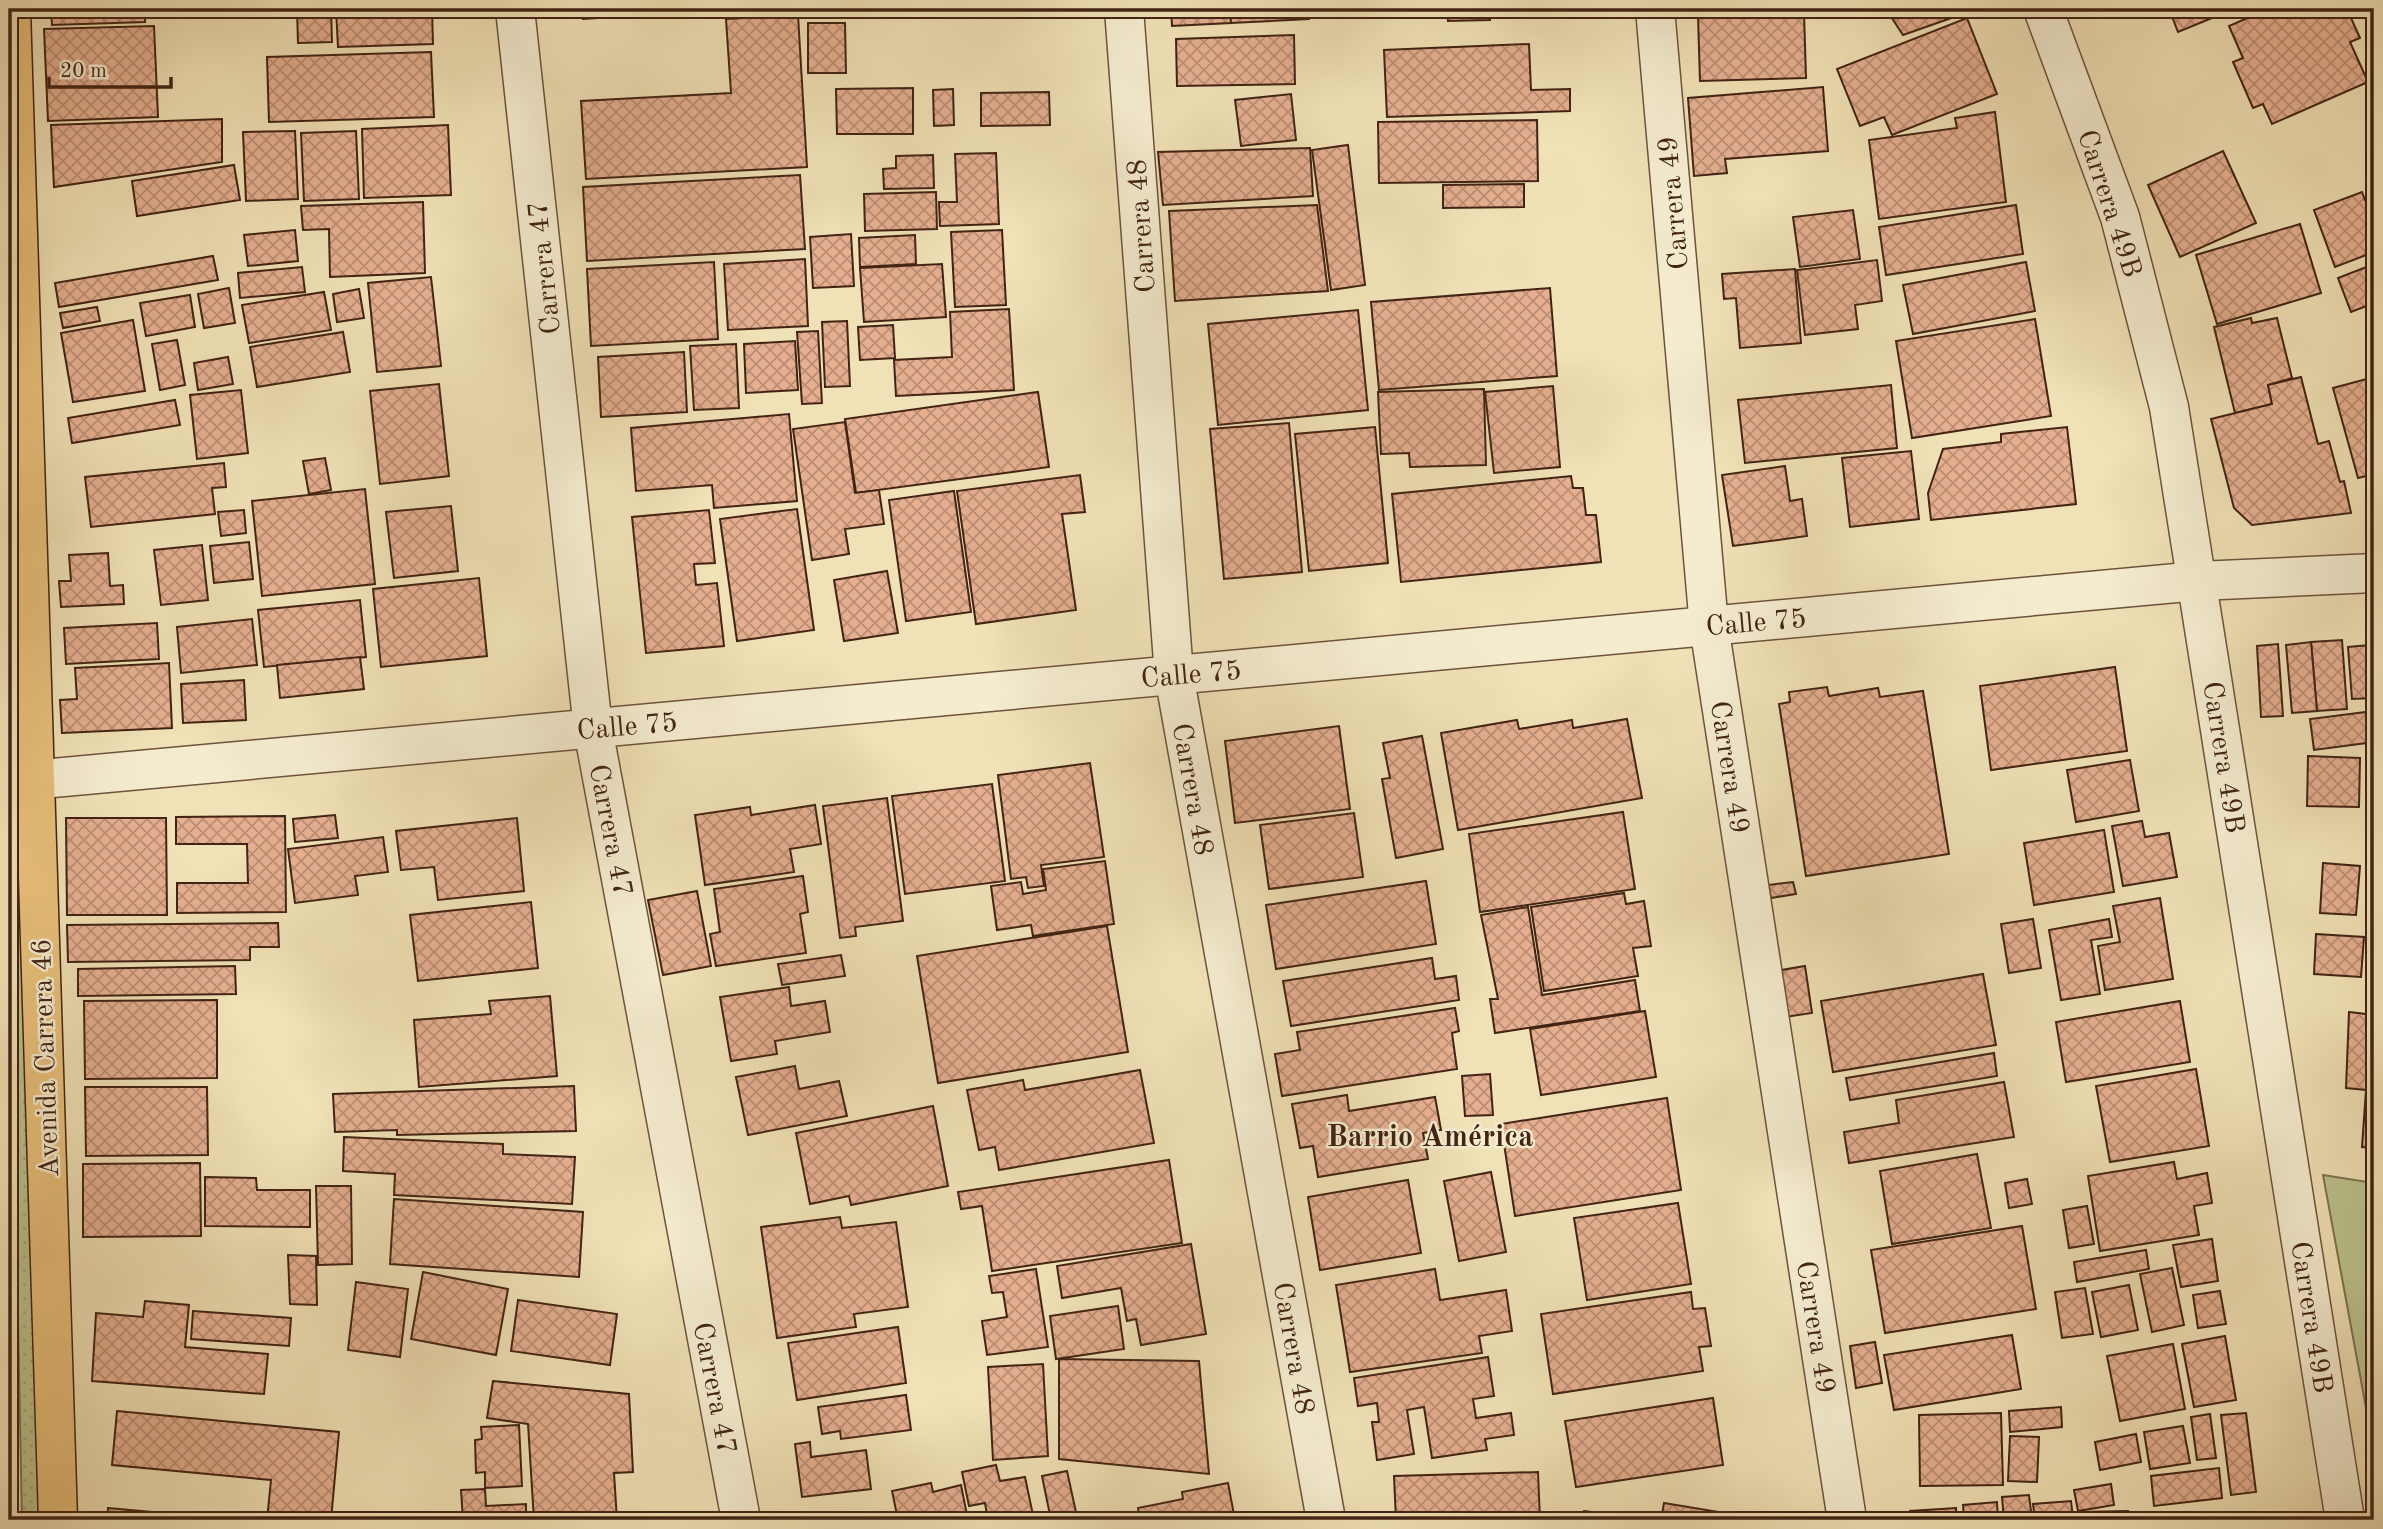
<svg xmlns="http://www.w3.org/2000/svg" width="2383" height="1529" font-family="'Old Standard TT',serif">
<defs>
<pattern id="grass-dots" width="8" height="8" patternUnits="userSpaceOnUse" patternTransform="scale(1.75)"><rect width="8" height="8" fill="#bbc28d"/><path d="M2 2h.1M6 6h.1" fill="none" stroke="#a2a679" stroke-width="1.8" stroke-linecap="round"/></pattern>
<pattern id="building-cross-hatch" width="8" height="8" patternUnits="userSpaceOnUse" patternTransform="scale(1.75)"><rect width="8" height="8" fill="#e5af90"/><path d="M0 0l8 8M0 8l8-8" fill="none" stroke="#bb8e74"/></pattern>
</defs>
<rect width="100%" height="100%" fill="#f0e1b6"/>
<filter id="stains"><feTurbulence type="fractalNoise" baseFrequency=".00286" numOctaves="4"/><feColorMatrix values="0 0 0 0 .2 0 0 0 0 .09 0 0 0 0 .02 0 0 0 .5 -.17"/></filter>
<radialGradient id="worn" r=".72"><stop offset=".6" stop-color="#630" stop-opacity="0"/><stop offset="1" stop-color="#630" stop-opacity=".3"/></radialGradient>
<g fill="url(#grass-dots)" stroke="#7e7250" stroke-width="2">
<polygon points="9,599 15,599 23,746 9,746"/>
<polygon points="26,871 42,1520 22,1520 9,872"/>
</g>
<polygon fill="#bbc28d" stroke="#7e7250" stroke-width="2" points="2323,1175 2374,1183 2374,1451"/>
<g fill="url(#building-cross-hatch)" stroke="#422314" stroke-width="2">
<polygon points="51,9 145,9 145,22 52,25"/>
<polygon points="297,9 331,9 332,42 298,43"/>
<polygon points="336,9 432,9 433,44 338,47"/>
<polygon points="583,9 681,9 682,13 583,19"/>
<polygon points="742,9 809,9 742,13"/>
<polygon points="816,9 912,9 912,11 816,12"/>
<polygon points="1171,9 1230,9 1231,23 1172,26"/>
<polygon points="1230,9 1309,9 1309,19 1231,23"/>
<polygon points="1447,9 1490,9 1490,20 1448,21"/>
<polygon points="1886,9 1977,9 1903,35"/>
<polygon points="2169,9 2234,9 2178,32"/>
<polygon points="2268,9 2347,9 2360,38 2350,42 2368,82 2272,124 2263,104 2253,108 2233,62 2243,58 2229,26"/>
<polygon points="1804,13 1806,78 1700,81 1698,16"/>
<polygon points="798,15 807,167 586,179 581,101 731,93 726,19"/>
<polygon points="1967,18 1997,94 1892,135 1884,117 1860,126 1837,69"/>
<polygon points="808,23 845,23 846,73 808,73"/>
<polygon points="154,26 158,117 48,121 44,29"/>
<polygon points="1294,35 1295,84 1177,86 1176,39"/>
<polygon points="1529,44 1531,90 1570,89 1570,111 1387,117 1384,50"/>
<polygon points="431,52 434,117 269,122 267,57"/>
<polygon points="1823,87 1828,151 1725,159 1727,173 1694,176 1688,98"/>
<polygon points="913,88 913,134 837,134 836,89"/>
<polygon points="953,89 954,125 934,126 933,90"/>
<polygon points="1049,92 1050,125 981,126 981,93"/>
<polygon points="1291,94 1296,140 1241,146 1235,100"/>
<polygon points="1995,112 2006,202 1879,219 1869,140 1957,128 1955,118"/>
<polygon points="222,119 222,162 54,187 51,125"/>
<polygon points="1537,120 1538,181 1379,183 1378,122"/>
<polygon points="448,125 451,195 364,198 362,129"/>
<polygon points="295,131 298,199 246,201 243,132"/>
<polygon points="356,131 359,199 304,201 301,133"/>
<polygon points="1348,145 1365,285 1331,290 1312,150"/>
<polygon points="1310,148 1313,196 1163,205 1158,152"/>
<polygon points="2223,151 2256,223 2180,257 2148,185"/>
<polygon points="996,153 999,224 940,226 939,202 957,202 955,154"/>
<polygon points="933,155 934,188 884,189 883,169 896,168 896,156"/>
<polygon points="234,165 240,200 137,216 132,181"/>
<polygon points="800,175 805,249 587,261 583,187"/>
<polygon points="1524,184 1524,207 1443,208 1443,185"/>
<polygon points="936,192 937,229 865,231 864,194"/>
<polygon points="2362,192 2365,200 2374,196 2374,252 2335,267 2314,210"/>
<polygon points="423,202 425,273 330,277 329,229 303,230 301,206"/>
<polygon points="1317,205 1328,291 1175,301 1169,211"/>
<polygon points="2016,205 2023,254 1886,275 1879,227"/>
<polygon points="1853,210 1860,259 1800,267 1793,217"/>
<polygon points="2300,224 2321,293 2217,324 2196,255"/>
<polygon points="295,230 298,261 248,266 244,235"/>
<polygon points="1002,230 1006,305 955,307 951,232"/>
<polygon points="851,234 854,286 813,288 810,237"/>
<polygon points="915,235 916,264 860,267 859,238"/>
<polygon points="213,256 218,280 59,307 55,283"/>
<polygon points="805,259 808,326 728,330 724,264"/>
<polygon points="1877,260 1882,301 1855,305 1858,329 1805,335 1797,270"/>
<polygon points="714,262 718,339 591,346 587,269"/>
<polygon points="2026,262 2035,311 1913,334 1903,285"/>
<polygon points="942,264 946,317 864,322 860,268"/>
<polygon points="2374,264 2374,303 2351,312 2338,278"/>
<polygon points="302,267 305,292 240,298 238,273"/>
<polygon points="1795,269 1801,343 1740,348 1736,298 1724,299 1722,274"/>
<polygon points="431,277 441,366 377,372 368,283"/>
<polygon points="229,288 235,323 204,328 198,294"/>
<polygon points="1550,288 1557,376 1379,390 1371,302"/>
<polygon points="359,289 364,318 337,322 333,294"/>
<polygon points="324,292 331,330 249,343 242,305"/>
<polygon points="190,295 195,327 146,336 140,303"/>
<polygon points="97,307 100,321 63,328 60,313"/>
<polygon points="1009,309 1014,390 896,396 894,360 952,357 950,312"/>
<polygon points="1358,310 1368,410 1218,425 1208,324"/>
<polygon points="2251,318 2252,323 2277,318 2292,378 2268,385 2272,404 2235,413 2214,327"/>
<polygon points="2035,319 2051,416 1912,438 1896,341"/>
<polygon points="133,320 145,391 73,402 61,333"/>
<polygon points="847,321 850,386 825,387 822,322"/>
<polygon points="893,325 895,358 860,360 858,327"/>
<polygon points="818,331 822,403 802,404 797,332"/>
<polygon points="343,332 350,372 257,387 250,347"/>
<polygon points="177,340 185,385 160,390 152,344"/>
<polygon points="795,341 798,390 746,393 744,344"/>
<polygon points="736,344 739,408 694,410 690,346"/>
<polygon points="684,352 687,412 601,417 598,357"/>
<polygon points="228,357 233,384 198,390 194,363"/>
<polygon points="2301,377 2318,444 2329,441 2340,482 2344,481 2351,513 2252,525 2234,508 2211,419 2272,404 2268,385"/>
<polygon points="2374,377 2374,474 2358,478 2333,388"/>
<polygon points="439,384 449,476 380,484 370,391"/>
<polygon points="1891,385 1897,448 1745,463 1738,400"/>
<polygon points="1553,386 1560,467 1494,473 1485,392"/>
<polygon points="1484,389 1486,465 1410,467 1409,453 1381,454 1378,392"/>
<polygon points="241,390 248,453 197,459 190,395"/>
<polygon points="1038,392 1049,467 856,493 845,419"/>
<polygon points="175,400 180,425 72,443 68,418"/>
<polygon points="789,414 797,501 714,508 712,485 636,491 631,428"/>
<polygon points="845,422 855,493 879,490 884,524 845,529 849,554 812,560 793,429"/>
<polygon points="1289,423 1302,572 1224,579 1210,429"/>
<polygon points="1375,427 1388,563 1309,571 1295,434"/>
<polygon points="2067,427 2076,504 1931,520 1928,493 1943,449 2001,442 2001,434"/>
<polygon points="1911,451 1919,519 1850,527 1842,458"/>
<polygon points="325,458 331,490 309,494 303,461"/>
<polygon points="224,463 226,487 212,488 215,514 91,527 85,477"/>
<polygon points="1785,466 1790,501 1802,499 1807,536 1733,546 1722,475"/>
<polygon points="1080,475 1085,512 1062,514 1076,610 976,624 957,491"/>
<polygon points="1571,476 1573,488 1583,488 1586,515 1596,515 1601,562 1401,582 1392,494"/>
<polygon points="365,489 375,584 262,596 252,501"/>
<polygon points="954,491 971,612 906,621 889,500"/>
<polygon points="451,506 458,571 394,578 386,512"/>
<polygon points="797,509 814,630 737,641 720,519"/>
<polygon points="244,510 246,533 221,536 218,512"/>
<polygon points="709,510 715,563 694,564 696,585 717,583 724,646 646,653 632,517"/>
<polygon points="249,542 253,579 214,583 210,546"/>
<polygon points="202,545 208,600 161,605 154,550"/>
<polygon points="108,553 110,586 123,585 124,604 61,607 59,581 71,581 69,555"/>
<polygon points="887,571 898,633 844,641 834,580"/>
<polygon points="479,578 487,656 381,667 373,589"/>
<polygon points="360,600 366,657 264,667 258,610"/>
<polygon points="252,619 257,665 181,673 177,627"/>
<polygon points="157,623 159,659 66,664 64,628"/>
<polygon points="2342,640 2347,709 2317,711 2311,642"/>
<polygon points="2311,642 2317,711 2292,713 2286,645"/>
<polygon points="2278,644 2283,716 2261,717 2257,646"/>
<polygon points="2374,644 2374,686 2370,645"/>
<polygon points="2370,645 2374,698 2352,699 2348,647"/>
<polygon points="360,657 364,689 280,698 277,665"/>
<polygon points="169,663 172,728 62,733 60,700 77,699 75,668"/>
<polygon points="2115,667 2127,751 1991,770 1980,686"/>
<polygon points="244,680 246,720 183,723 181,684"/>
<polygon points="1827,687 1829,696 1878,688 1880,697 1923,691 1949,854 1806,876 1779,704 1790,702 1789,692"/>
<polygon points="2374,711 2374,742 2314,750 2310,719"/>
<polygon points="1627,719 1642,798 1458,830 1441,733 1517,720 1519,729 1572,720 1573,728"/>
<polygon points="1339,726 1350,809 1235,823 1225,741"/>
<polygon points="1422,736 1443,849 1396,858 1382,779 1390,778 1383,743"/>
<polygon points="2373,755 2374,755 2374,817 2371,817"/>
<polygon points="2308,756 2360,758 2359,807 2307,806"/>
<polygon points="2130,760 2139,811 2076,822 2067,770"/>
<polygon points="1090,763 1104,857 1041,865 1044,886 1028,888 1026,877 1011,879 998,775"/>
<polygon points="992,784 1005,881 905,894 892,796"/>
<polygon points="887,798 903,921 855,927 856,936 840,938 823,806"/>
<polygon points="815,805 821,844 790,849 794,872 705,885 695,815 750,807 751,815"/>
<polygon points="1623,812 1635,889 1480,912 1469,834"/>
<polygon points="1354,813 1363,877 1269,889 1260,825"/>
<polygon points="335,815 338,838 295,842 293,819"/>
<polygon points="285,816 286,912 177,913 177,883 248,883 247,844 176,844 176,817"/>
<polygon points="66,818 166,818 167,915 67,915"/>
<polygon points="517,818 524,891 438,900 434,867 401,870 396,831"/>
<polygon points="2142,821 2145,837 2169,833 2177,877 2123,886 2112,826"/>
<polygon points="2104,830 2114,892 2034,905 2024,843"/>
<polygon points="383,837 388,872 355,876 358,895 295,903 288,849"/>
<polygon points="1105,861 1114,924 1033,936 1031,925 997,930 991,886 1021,882 1023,894 1046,890 1043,869"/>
<polygon points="2323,863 2360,866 2356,915 2320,913"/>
<polygon points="803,876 808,912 800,914 806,953 716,966 710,934 720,932 714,889"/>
<polygon points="1426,881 1436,944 1276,969 1266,905"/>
<polygon points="1793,882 1796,894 1771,898 1768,885"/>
<polygon points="697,891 711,966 663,975 648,900"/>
<polygon points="1624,893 1626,904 1644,901 1651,946 1633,948 1638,976 1544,991 1531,907"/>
<polygon points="2160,898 2173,979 2105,990 2098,946 2120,942 2113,906"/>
<polygon points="531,902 538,968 418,981 410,915"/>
<polygon points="1528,907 1542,995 1635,980 1640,1011 1495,1033 1490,999 1498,999 1481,915"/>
<polygon points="2033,919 2041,968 2009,973 2001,924"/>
<polygon points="2109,919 2112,937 2091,940 2100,994 2061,1000 2049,930"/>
<polygon points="278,923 279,947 250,947 250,960 68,962 67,925"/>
<polygon points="1107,926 1128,1052 938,1083 917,956"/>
<polygon points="2316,934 2364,937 2361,977 2314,974"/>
<polygon points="841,955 845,976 782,985 778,964"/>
<polygon points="1432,958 1435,979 1456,976 1459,1000 1291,1026 1283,981"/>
<polygon points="2374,958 2374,996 2369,995"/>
<polygon points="235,966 236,994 78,996 78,969"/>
<polygon points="1805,966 1812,1013 1778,1018 1770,972"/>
<polygon points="1983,974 1996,1045 1833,1072 1821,1001"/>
<polygon points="789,987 791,1006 825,1001 830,1032 775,1041 777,1054 731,1061 720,997"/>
<polygon points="550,996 557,1076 419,1087 414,1020 491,1014 489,1001"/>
<polygon points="217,1000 217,1078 85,1079 84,1001"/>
<polygon points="2180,1001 2190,1062 2066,1082 2056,1022"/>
<polygon points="1455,1008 1459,1031 1452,1033 1457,1069 1282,1096 1275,1054 1300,1050 1297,1032"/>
<polygon points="1645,1011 1656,1077 1541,1095 1530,1029"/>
<polygon points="2349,1012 2374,1015 2374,1148 2362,1147 2366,1090 2346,1088"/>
<polygon points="1994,1053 1997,1076 1850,1100 1846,1078"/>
<polygon points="795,1066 799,1089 839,1081 847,1116 748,1135 736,1077"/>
<polygon points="2196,1069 2209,1146 2110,1162 2096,1086"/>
<polygon points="1140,1070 1154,1143 999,1170 995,1147 979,1150 967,1090 1023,1080 1025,1090"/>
<polygon points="1490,1074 1493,1115 1465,1116 1462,1076"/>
<polygon points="2004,1082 2014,1137 1849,1163 1844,1132 1899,1123 1896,1100"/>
<polygon points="574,1086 576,1131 397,1135 397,1130 335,1132 333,1094"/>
<polygon points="85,1087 207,1087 208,1155 86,1156"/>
<polygon points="1347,1095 1349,1111 1435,1097 1441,1130 1423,1133 1428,1159 1318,1177 1313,1146 1300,1148 1292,1104"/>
<polygon points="1667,1098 1681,1190 1515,1216 1501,1124"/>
<polygon points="933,1106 948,1186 851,1205 849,1196 810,1204 796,1133"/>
<polygon points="344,1137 503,1144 503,1154 575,1157 572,1204 394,1195 395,1174 343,1171"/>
<polygon points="1977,1154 1991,1228 1892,1244 1880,1171"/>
<polygon points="1169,1160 1182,1243 992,1271 982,1206 961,1209 958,1192"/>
<polygon points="2174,1162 2177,1179 2207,1173 2212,1203 2194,1206 2199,1235 2100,1251 2088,1176"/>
<polygon points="200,1163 201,1236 83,1237 83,1164"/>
<polygon points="1491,1172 1506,1252 1459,1261 1444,1181"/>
<polygon points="205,1177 256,1178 257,1190 310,1190 310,1227 205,1226"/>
<polygon points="2027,1179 2032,1204 2009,1208 2005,1183"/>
<polygon points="1408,1180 1421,1253 1320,1270 1308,1197"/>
<polygon points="316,1186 351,1186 352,1264 318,1265"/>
<polygon points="394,1199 583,1212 579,1277 390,1264"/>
<polygon points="1678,1203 1691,1284 1587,1300 1574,1218"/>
<polygon points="2087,1206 2094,1244 2069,1248 2063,1210"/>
<polygon points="840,1217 842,1228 896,1222 908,1307 854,1314 856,1327 777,1338 761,1227"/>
<polygon points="2022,1226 2036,1309 1885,1333 1871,1250"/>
<polygon points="2212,1239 2218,1281 2181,1287 2173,1245"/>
<polygon points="1191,1244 1206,1334 1141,1345 1136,1319 1127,1321 1121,1288 1062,1298 1057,1266"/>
<polygon points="2146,1250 2149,1269 2077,1282 2074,1262"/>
<polygon points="288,1255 316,1256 317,1305 290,1304"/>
<polygon points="2172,1268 2184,1325 2152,1332 2140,1274"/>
<polygon points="1036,1269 1048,1347 987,1355 982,1321 1007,1317 1003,1292 992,1293 989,1276"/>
<polygon points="1435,1269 1440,1300 1506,1290 1512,1331 1479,1336 1482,1353 1350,1372 1336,1285"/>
<polygon points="423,1272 508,1289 496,1355 411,1339"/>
<polygon points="356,1282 408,1289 400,1357 348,1350"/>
<polygon points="2129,1285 2138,1330 2101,1337 2092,1292"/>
<polygon points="2085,1288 2093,1334 2062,1338 2055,1292"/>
<polygon points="2220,1291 2226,1324 2198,1328 2193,1295"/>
<polygon points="1691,1292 1693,1309 1705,1308 1711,1346 1699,1347 1703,1371 1553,1394 1541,1314"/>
<polygon points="518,1300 617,1314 610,1365 511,1351"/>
<polygon points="145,1301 189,1305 185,1347 268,1354 264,1394 92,1381 96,1313 143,1317"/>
<polygon points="1118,1306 1124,1349 1056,1359 1050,1316"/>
<polygon points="193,1311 291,1318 289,1346 191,1339"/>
<polygon points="898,1327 906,1383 797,1400 788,1343"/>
<polygon points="2012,1335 2021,1389 1894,1410 1884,1355"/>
<polygon points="2225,1336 2236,1400 2194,1407 2182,1344"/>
<polygon points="1875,1342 1882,1383 1856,1388 1850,1346"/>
<polygon points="2173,1344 2185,1409 2120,1421 2107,1356"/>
<polygon points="1488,1357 1494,1396 1473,1399 1476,1418 1511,1413 1514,1435 1485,1439 1487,1450 1432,1458 1424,1407 1407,1410 1414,1454 1377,1460 1372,1422 1379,1422 1377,1403 1358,1406 1354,1378"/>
<polygon points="1059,1359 1199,1361 1209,1474 1059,1459"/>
<polygon points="1043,1364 1048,1456 993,1460 988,1367"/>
<polygon points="493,1381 629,1394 633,1472 614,1473 617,1520 534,1520 528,1424 487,1418"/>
<polygon points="906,1395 911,1430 841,1439 840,1431 822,1434 818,1407"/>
<polygon points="1713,1398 1723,1465 1576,1487 1565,1421"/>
<polygon points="2061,1407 2062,1427 2010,1432 2009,1411"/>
<polygon points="117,1411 339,1432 331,1520 267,1520 271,1480 112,1465"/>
<polygon points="2001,1413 2003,1485 1920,1486 1919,1415"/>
<polygon points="2246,1413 2256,1492 2231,1495 2221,1415"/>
<polygon points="2210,1414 2216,1458 2197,1460 2191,1417"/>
<polygon points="519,1425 522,1486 485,1488 485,1472 476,1473 475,1440 482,1439 481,1427"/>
<polygon points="2183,1426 2190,1463 2150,1469 2144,1432"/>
<polygon points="2136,1434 2141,1462 2100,1470 2095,1442"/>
<polygon points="2010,1436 2039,1437 2037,1482 2008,1481"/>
<polygon points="810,1442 811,1457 866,1450 871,1489 802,1497 795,1444"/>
<polygon points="996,1465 1000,1481 1025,1477 1034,1520 988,1520 985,1503 969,1506 962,1472"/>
<polygon points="2219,1468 2222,1498 2154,1506 2151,1476"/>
<polygon points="1067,1471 1077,1517 1051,1520 1042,1476"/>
<polygon points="1538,1472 1540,1520 1396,1520 1394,1476"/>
<polygon points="931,1483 933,1492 961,1485 968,1520 898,1520 892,1491"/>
<polygon points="1228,1483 1235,1520 1140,1520 1138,1508 1183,1499 1182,1492"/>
<polygon points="2111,1484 2114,1505 2078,1511 2074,1490"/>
<polygon points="485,1489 486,1506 526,1504 526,1520 463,1520 461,1490"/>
<polygon points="2029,1495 2032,1520 2004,1520 2002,1497"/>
<polygon points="2071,1501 2073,1518 2035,1520 2033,1504"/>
<polygon points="1997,1502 1998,1520 1964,1520 1963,1505"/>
<polygon points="1664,1503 1719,1512 1718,1520 1661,1520"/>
<polygon points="108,1508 240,1520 107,1520"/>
<polygon points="1956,1508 1956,1520 1911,1520 1910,1511"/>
<polygon points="1584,1511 1654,1520 1583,1520"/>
<polygon points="2128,1511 2128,1520 2078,1520 2078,1512"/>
<polygon points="2133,1513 2181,1516 2181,1520 2133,1520"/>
</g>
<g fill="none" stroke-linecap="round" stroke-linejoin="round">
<defs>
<g id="minor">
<polyline points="515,9 593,729 741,1520"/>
<polyline points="1124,9 1174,675 1326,1520"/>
<polyline points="1655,9 1709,626 1847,1520"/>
<polyline points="2043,9 2120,217 2169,407 2345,1520"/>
</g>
<polyline id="tertiary" points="9,782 2198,581 2374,573"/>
<polyline id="primary" points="11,9 58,1520"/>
</defs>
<use href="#minor" stroke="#6e523c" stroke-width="41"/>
<use href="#tertiary" stroke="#6e523c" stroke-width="41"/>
<use href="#primary" stroke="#422314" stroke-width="41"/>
<use href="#minor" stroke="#f5ecd0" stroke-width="38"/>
<use href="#tertiary" stroke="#f5ecd0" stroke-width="38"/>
<use href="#primary" stroke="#e8c07b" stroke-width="38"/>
</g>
<g text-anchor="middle" stroke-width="5" stroke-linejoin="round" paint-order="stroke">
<g font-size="28" fill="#422314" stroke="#f5ecd0">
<text transform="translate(1672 203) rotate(-95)" y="10">Carrera 49</text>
<text transform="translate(2111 203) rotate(72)" y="10">Carrera 49B</text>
<text transform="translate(1140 226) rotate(-94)" y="10">Carrera 48</text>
<text transform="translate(543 268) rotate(-96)" y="10">Carrera 47</text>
<text transform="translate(1756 621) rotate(-5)" y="10">Calle 75</text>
<text transform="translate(1191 673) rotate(-5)" y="10">Calle 75</text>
<text transform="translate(627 725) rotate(-5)" y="10">Calle 75</text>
<text transform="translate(2225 757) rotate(81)" y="10">Carrera 49B</text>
<text transform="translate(1731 767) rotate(81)" y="10">Carrera 49</text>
<text transform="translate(1194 789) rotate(80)" y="10">Carrera 48</text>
<text transform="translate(612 830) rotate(79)" y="10">Carrera 47</text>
<text transform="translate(44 1058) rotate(-92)" y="10">Avenida Carrera 46</text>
<text transform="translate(2313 1317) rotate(81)" y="10">Carrera 49B</text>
<text transform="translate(1817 1327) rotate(81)" y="10">Carrera 49</text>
<text transform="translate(1295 1348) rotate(80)" y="10">Carrera 48</text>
<text transform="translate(716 1388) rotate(79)" y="10">Carrera 47</text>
</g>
<g font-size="30" font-weight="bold" fill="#422314" stroke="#f5ecd0">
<text x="1430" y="1146">Barrio América</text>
</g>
</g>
<rect width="2383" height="1529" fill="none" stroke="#f0e1b6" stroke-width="35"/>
<rect x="10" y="10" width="2362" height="1508" fill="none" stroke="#422314" stroke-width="3.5"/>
<rect x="18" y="18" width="2348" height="1494" fill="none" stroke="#422314" stroke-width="2"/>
<path d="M49 77v10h122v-10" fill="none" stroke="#422314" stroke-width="3.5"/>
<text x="60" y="77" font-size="21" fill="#422314" stroke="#f5ecd0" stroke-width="5" paint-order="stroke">20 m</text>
<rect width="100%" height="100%" filter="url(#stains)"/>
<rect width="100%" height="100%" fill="url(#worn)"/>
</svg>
